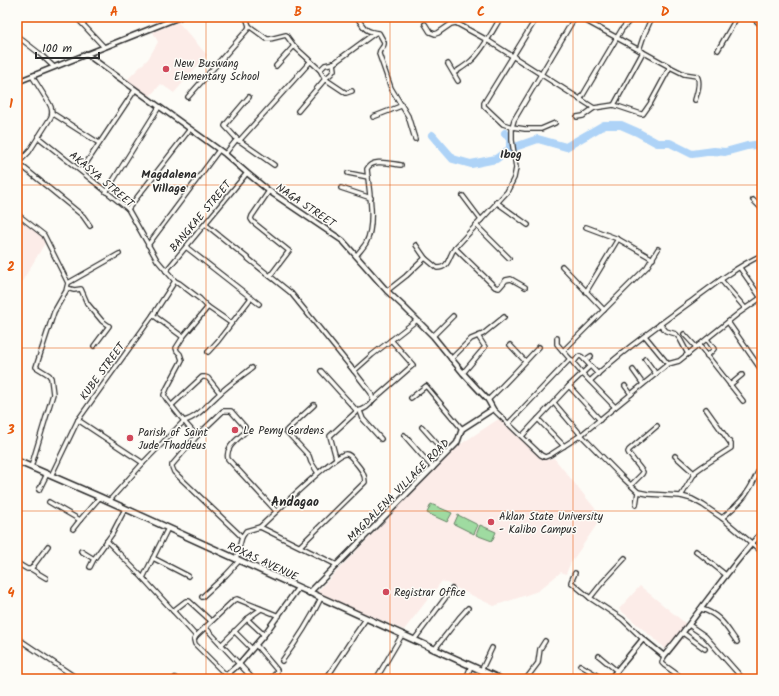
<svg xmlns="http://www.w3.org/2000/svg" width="779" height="696" font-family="Kalam,sans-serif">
<rect width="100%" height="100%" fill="#fdfcf7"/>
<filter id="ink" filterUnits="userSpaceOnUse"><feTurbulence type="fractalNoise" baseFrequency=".025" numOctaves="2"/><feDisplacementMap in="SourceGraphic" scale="8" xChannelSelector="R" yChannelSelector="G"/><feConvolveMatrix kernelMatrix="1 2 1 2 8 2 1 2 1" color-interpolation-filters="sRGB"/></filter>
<g filter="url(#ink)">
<g fill="#fcece8">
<polygon points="178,22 207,55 174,93 161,84 150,96 127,80 148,59 158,42 153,32"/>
<polygon points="17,217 43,237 45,243 17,290"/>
<polygon points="500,418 544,460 554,458 602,517 570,564 566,574 561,572 538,591 494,606 442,581 404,630 316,593 451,452 458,446"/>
<polygon points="640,586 691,628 675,649 666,649 619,609"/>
</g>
<g fill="#9fdba1" stroke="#658366">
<polygon points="431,504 452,513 447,522 427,513"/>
<polygon points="458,515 478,525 474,534 454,524"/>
<polygon points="480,525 496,532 492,541 476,535"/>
</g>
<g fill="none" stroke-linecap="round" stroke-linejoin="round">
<g stroke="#aed3f7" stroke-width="8">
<polyline points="505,133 510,139 510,149"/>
<polyline points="432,135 453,159 471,164 496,159 511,148"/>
<polyline points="515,147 538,139 566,147 604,125 621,125 637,132 657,143 670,143 692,154 714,151 725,152 747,146 762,144"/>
</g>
<defs>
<g id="minor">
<polyline points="76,17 104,47"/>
<path d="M357,17c7,11 8,15 22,16l5,9c1,6 -5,6 -5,12l12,34 17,28 7,23"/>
<polyline points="453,17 456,23 487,40 594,108"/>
<polyline points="537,17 484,103 484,106 503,124 512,127 525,129 541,129 555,123"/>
<path d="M579,17l91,50 14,7 13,2c4,7 0,17 -2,24"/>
<polyline points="752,17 762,26"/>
<polyline points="425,24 430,32 435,34 438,33 451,24 456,23 460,17"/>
<polyline points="249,26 267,39 270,39 286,35 294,46"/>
<polyline points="17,36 39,53 54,67"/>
<polyline points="639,50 644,35 652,17"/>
<polyline points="718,50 737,17"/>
<polyline points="333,63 334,70 331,74 325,79 346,93 352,91"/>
<polyline points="448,64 458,81"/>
<polyline points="276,66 294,46 320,70 325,79 298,111"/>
<polyline points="320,70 325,65 334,63 375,33"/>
<path d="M454,73c6,-4 13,-8 18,-13 11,-10 21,-30 29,-43"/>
<polyline points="188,97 248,29 249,26 246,17"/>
<polyline points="249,97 226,124 225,126 237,139 274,165"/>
<polyline points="580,100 622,29 631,19"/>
<polyline points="614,105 643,52"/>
<polyline points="52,113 99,143"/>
<polyline points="373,117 401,106"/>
<polyline points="577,117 583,116 594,108 614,105 641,114 643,114 650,104 670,67"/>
<polyline points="38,137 128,209 157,260 175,281 179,283 200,299 208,307 231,323"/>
<polyline points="239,141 310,62"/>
<polyline points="225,154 237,139"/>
<polyline points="17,162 83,216 90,226"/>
<path d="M18,163l11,-11 22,-35c2,-5 1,-9 -2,-14l-17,-27"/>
<polyline points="81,171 135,90"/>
<polyline points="348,173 368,177"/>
<polyline points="341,188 371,198"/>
<polyline points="269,191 252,216 251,219 253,222 289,251 270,276"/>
<polyline points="106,192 159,107"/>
<polyline points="463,196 481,220"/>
<polyline points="753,200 762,209"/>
<polyline points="496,202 528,225"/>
<polyline points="128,209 190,129"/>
<polyline points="17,214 44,235 68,283 66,291 54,312 36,367 49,375 51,378 53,394 31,467"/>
<path d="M205,224l86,69 63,78 17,22 2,7c-4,7 -9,10 -16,11"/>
<polyline points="476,225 509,258"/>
<polyline points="586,227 618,239 653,259"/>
<polyline points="148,245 219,150"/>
<polyline points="416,245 425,258"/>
<polyline points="186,247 259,304"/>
<polyline points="455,248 495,287 499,288 506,280 511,279 525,287"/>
<path d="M356,256c3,-4 7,-8 10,-13 10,-19 3,-52 1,-74 5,-11 24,-5 34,-4"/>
<polyline points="562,266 604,310"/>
<polyline points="740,268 761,298"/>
<polyline points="166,271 247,173"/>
<polyline points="721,280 745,308"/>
<polyline points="68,283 119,254"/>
<polyline points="67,288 74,290 81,289 87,303 102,321 109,326 94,346"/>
<path d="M387,291l19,-15 19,-18 12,10c13,0 11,-12 18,-20l52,-56 7,-14 2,-10 -4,-28v-13l2,-7 61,-103"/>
<polyline points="586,292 618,239"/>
<polyline points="153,315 183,337"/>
<polyline points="728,322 762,371"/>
<polyline points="660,324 666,331 676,334 680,339 688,354"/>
<polyline points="684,334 696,347"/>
<polyline points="433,336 453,316"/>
<polyline points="645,336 668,364"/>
<polyline points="557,338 557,344 563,351"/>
<polyline points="707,339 714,349 707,356"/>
<polyline points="510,345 525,361"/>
<polyline points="699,345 743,401"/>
<polyline points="208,352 218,341 251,298"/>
<polyline points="451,359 471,339 483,334 504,317"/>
<polyline points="570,359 563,351 647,267 658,249"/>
<polyline points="645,359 656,374"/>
<polyline points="585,360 591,356"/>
<polyline points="574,362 578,357 580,356 582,357 598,374"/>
<polyline points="633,370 643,384"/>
<polyline points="321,371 357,411 330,436 336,458"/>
<polyline points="354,371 372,355 417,320"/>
<polyline points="463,373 485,347 478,336"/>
<path d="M590,381c31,-29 65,-53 99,-78 23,-17 47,-36 73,-48"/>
<polyline points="730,385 742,375"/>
<polyline points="569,386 600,420"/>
<polyline points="625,386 631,394"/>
<polyline points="411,398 426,386 462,429"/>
<polyline points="373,400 413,365 391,340"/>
<path d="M488,400c18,-17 34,-35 51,-53"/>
<polyline points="554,403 581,435 622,477 638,492 648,494 681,496 692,499 703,505 722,518 762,552"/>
<polyline points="172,405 202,377 205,377 208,378 220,393"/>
<polyline points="314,405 287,430 286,431 309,456 311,462 318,473"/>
<polyline points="493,409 541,455 545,457 550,455 581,435 668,364 679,361 739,313 762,297"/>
<polyline points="360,411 363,419 381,439"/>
<polyline points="538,419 564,446"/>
<polyline points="78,420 143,463"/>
<path d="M184,421c13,-3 23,-16 33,-25 10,-10 23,-19 35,-28"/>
<polyline points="508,424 570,359 582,373 615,407"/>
<polyline points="422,427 446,454"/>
<polyline points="404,435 433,468"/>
<polyline points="197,436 187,425 167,400 164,395 167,388 182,360 180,354 177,351 176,348 183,337 208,307"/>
<polyline points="522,436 569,386 590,366"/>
<polyline points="675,456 695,474"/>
<polyline points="51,476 78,420 153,315 175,281"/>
<polyline points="631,485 642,474 643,472 629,454 628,452 629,450 657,426"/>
<polyline points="39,490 47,474"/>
<polyline points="681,496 696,471 703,466 731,448 731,444 706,409"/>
<polyline points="109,501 143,463 184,421"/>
<polyline points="49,502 80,520 100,497"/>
<polyline points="636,505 638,492"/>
<path d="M276,511l-48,-52c-3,-12 9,-19 17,-27v-5l-14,-16h-8l-26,25 -25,29v2l2,5 68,65 4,-6 14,-4 77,38"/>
<path d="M722,518c9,-8 20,-16 26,-27 6,-8 8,-18 14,-25"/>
<path d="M260,527c12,-11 74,-72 85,-73 5,-1 8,6 11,9 5,6 9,11 9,19l-65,64"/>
<polyline points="168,528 143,578 196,636"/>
<polyline points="73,529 80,520"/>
<polyline points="107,541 143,578"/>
<polyline points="81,551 94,559 112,534 125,509"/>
<polyline points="696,551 726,575"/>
<polyline points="153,558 188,576"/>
<polyline points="236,559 242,537"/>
<polyline points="17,563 27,569 31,569 48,546"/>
<polyline points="90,567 94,559"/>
<polyline points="31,569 46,578"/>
<polyline points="575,573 571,582 590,598 622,619 643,639"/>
<polyline points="202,597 226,575 239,561"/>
<polyline points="590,598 602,583 625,558"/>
<path d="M701,609c19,5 25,18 36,33"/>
<polyline points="173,611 186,601 189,601 211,621"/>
<polyline points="247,619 264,635"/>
<polyline points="689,625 705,636 743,679"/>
<polyline points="205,627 253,679"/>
<polyline points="234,631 252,649"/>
<polyline points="683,633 705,649"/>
<polyline points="17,638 78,679"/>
<polyline points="414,640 452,589"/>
<polyline points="221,645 247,619 261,609"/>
<polyline points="256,645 277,670 277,672 270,679"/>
<polyline points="434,650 459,618 468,608"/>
<polyline points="599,656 617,671"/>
<polyline points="664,656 662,663 664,665 678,675"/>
<path d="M282,661c15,-20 28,-40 39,-63"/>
<polyline points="580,665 603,679"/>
<polyline points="481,671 492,648"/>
<polyline points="226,675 195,644 194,640 196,636 234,600 237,599 279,616"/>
<polyline points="17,678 19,679"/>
<polyline points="175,678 176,679"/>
<polyline points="326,679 354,636 366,619"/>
<polyline points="376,679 402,635"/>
<polyline points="466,679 471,666"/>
<polyline points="526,679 538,663 540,649 545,641"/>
</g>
<g id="tertiary">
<polyline points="86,54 225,154 247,173 269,191 343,241 387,291 403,306 433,336 463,373 488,400 493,409 462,429 457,443 309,593"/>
<polyline points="17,82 180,17"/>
<polyline points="222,679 239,664 264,635 298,588"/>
<path d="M610,679l33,-40 21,17c34,-41 62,-85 98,-124"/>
</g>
<polyline id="secondary" points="17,461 100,497 500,679"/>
</defs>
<use href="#minor" stroke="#2b2b2b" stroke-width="6"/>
<use href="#tertiary" stroke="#2b2b2b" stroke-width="7"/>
<use href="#secondary" stroke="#2b2b2b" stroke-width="8"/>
<use href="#minor" stroke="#fdfcf7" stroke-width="3.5"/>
<use href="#tertiary" stroke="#fdfcf7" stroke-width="4"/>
<use href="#secondary" stroke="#fdfcf7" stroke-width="5"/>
</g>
</g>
<path fill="none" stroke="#e8590c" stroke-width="1" stroke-opacity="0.55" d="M206,17v662M390,17v662M573,17v662M17,185h745M17,348h745M17,511h745"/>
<g fill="#d1495b" stroke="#fdfcf7" stroke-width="1.5">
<circle cx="166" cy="69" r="4"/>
<circle cx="235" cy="430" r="4"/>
<circle cx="130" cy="438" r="4"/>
<circle cx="491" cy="522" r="4"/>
<circle cx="386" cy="592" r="4"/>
</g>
<g text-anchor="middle" stroke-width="3" stroke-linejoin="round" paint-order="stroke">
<g font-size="11" fill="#2b2b2b" stroke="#fdfcf7" text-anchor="start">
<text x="174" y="67">New Buswang<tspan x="174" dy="13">Elementary School</tspan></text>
<text x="243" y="434">Le Pemy Gardens</text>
<text x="138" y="436">Parish of Saint<tspan x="138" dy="13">Jude Thaddeus</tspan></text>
<text x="499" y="520">Aklan State University<tspan x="499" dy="13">- Kalibo Campus</tspan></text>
<text x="394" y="596">Registrar Office</text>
</g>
<g font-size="11" fill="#2b2b2b" stroke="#fdfcf7">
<text transform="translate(102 179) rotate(40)" y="4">AKASYA STREET</text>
<text transform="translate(306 205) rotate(34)" y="4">NAGA STREET</text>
<text transform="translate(200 216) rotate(-50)" y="4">BANGKAE STREET</text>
<text transform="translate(102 371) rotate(-54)" y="4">KUBE STREET</text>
<text transform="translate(398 490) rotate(-45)" y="4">MAGDALENA VILLAGE ROAD</text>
<text transform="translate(263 561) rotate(25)" y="4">ROXAS AVENUE</text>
</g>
<g font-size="12" font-weight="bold" fill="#2b2b2b" stroke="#fdfcf7">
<text x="511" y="158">Ibog</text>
<text x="169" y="178">Magdalena<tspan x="169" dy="14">Village</tspan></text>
</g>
<g font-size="13" font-weight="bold" fill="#2b2b2b" stroke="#fdfcf7">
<text x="295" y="506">Andagao</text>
</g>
</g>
<rect width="779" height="696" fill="none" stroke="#fdfcf7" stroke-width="44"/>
<path d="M36 52v6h63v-6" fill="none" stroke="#2b2b2b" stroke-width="2"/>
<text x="42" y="52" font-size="12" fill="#2b2b2b" stroke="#fdfcf7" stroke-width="3" paint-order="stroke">100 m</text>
<rect x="22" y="22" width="735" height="652" fill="none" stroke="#e8590c" stroke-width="1.5"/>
<g font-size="13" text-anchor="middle" font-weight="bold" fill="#e8590c">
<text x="114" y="16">A</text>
<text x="298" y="16">B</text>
<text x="481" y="16">C</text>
<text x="665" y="16">D</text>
<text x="11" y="108">1</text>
<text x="11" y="271">2</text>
<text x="11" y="434">3</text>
<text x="11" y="597">4</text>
</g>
</svg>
